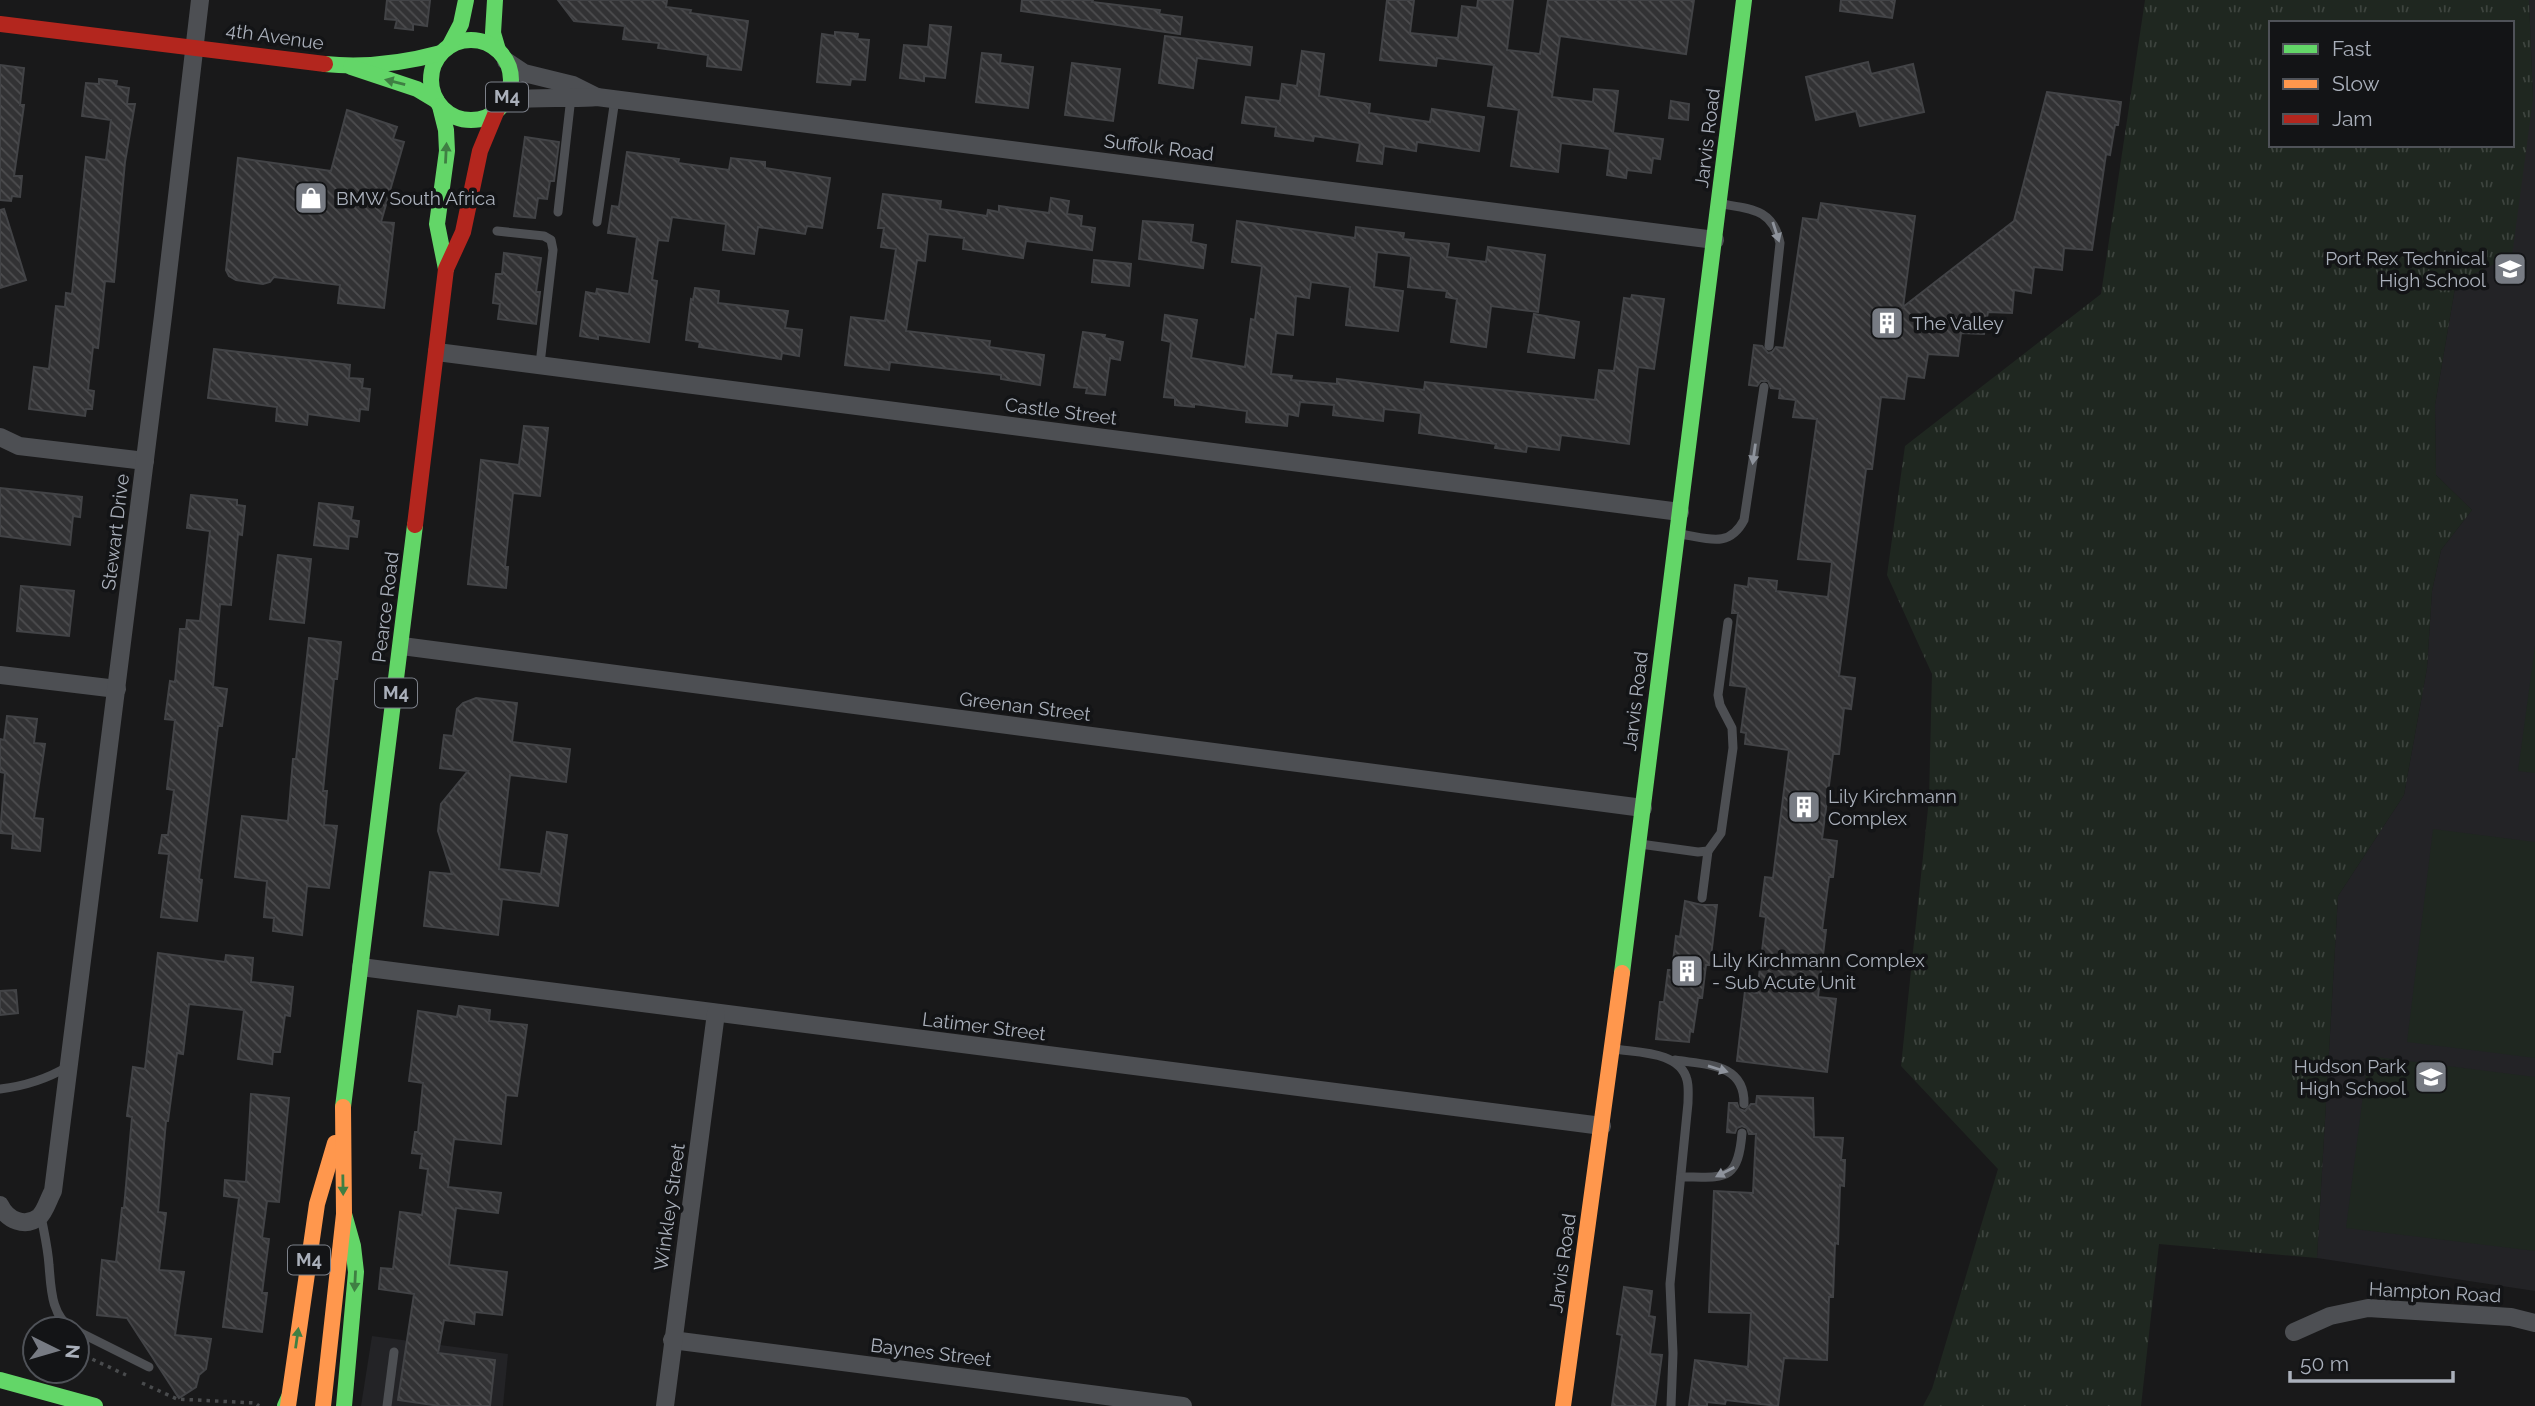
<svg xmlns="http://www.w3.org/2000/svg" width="2535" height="1406" font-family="Raleway,sans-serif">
<defs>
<pattern id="park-tufts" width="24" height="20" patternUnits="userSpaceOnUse" patternTransform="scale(1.75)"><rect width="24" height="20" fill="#1f2720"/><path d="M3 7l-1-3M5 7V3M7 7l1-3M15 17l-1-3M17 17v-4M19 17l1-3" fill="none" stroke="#3d443e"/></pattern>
<pattern id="building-back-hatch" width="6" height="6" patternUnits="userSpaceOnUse" patternTransform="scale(1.75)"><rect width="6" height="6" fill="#323234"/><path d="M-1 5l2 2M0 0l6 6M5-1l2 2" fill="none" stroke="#4d4d4f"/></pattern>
</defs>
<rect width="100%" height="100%" fill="#19191a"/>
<g fill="#232326">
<polygon points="2529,0 2535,0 2535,1291 2317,1258 2338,896 2404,795 2427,668 2432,591 2441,550 2472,510 2436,475 2435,405 2456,282 2533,99"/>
<polygon points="372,1336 508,1354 503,1406 361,1406"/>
</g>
<g fill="#1f2720">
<polygon points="2535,646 2535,773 2518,771"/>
<polygon points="2433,829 2535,842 2535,1058 2407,1042"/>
<polygon points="2368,1056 2535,1077 2535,1251 2346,1228"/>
</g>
<path fill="url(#park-tufts)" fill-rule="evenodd" d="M2145,0h384l4,99 -21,157 -56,26 -21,123 1,70 36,35 -31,40 -9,41 -5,77 -23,127 -66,101 -21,362 -158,-14 -18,162h-218l9,-17 66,-220 -97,-103 28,-267 3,-125 -45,-99 18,-129 196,-152zM2271,23h241v122h-241z"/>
<g fill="url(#building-back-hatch)" stroke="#424346" stroke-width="2">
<polygon points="387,0 430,0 427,26 413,24 413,30 395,28 397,20 385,19"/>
<polygon points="558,0 667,0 666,7 691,10 690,13 748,21 741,70 707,66 708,55 658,48 659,43 623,39 625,26 574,21"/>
<polygon points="1022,0 1093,0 1092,2 1160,10 1159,14 1182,17 1180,34 1021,11"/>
<polygon points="1387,0 1414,0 1410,33 1458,38 1462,6 1477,8 1478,0 1513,0 1507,50 1540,54 1548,0 1694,0 1686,54 1560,36 1552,97 1593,102 1594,89 1618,91 1613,133 1663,139 1660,159 1653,158 1651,173 1627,170 1626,178 1607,175 1610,149 1561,143 1558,172 1511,166 1519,110 1488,106 1494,65 1437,58 1436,66 1380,60"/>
<polygon points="1841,0 1895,0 1892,18 1840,11"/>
<polygon points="930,25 951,27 945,78 924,76 924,81 900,78 904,45 928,47"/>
<polygon points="835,32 858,34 857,39 869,40 865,80 851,79 850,85 817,82 822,34 835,36"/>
<polygon points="1165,36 1252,47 1250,65 1197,58 1193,88 1159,83"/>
<polygon points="1302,51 1324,54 1319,96 1370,104 1369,113 1430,122 1432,109 1484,117 1479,151 1417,142 1416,151 1384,146 1382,164 1357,161 1360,143 1314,136 1313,141 1275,136 1276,127 1242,123 1246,97 1280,101 1282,84 1297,86"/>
<polygon points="982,53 1001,55 1000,63 1033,67 1028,108 976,102"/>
<polygon points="1868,62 1871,74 1913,64 1924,112 1860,126 1856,111 1816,120 1806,77"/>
<polygon points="1072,63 1120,69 1113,121 1065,115"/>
<polygon points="0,65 24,68 20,105 24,105 14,176 22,176 20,197 12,196 11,201 0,200"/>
<polygon points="99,79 117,81 116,86 129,88 127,104 135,104 125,162 114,282 105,281 98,348 93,347 88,390 94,391 92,409 86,409 85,416 29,409 34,367 49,369 56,306 65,307 66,293 72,294 86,157 106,160 111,120 82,116 86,83 99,84"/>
<polygon points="2047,92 2121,102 2118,125 2115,125 2110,155 2106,154 2092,250 2064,248 2062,270 2034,267 2031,293 2014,290 2012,313 1988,312 1984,334 1961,333 1958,356 1928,354 1924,378 1907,376 1904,399 1881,397 1872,469 1866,469 1839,676 1855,678 1851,709 1844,708 1839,754 1833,754 1822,839 1837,841 1833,877 1829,877 1822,930 1826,930 1818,997 1836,999 1827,1072 1737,1061 1745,991 1757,993 1766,917 1760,916 1765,877 1773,878 1789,750 1745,744 1746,733 1741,732 1747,687 1730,685 1738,613 1732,613 1735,585 1748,587 1749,578 1777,581 1776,591 1828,597 1832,562 1798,559 1817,419 1793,417 1796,400 1779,398 1780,389 1771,388 1768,381 1761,381 1757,386 1749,385 1754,345 1762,346 1768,353 1772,352 1776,347 1784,348 1803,218 1818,220 1821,203 1915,216 1903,307 2014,221"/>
<polygon points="1671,101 1689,104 1688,120 1669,118"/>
<polygon points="347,110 397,127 393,139 404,142 381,222 394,223 384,308 338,303 340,285 274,277 270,282 263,284 236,280 229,276 226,270 238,158 331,171"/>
<polygon points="525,137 559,142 554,181 550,181 547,199 538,198 535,218 514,216"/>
<polygon points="627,152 679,159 678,163 729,170 731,158 765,162 765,168 830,178 822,228 807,226 805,234 758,227 754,254 723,250 726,224 672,217 668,241 658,240 652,280 657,281 649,342 598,335 598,339 580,336 586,292 596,294 597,289 629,294 637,237 608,233 612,206 619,207"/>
<polygon points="883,194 941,201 940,209 987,216 988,210 999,212 999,206 1049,213 1051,198 1069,201 1067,214 1082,216 1081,226 1095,228 1092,250 1026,241 1023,258 963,249 964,238 928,234 925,261 917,260 906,331 990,341 989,347 1044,355 1040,385 1001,379 1001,375 890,362 889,370 845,365 851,317 885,321 896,249 881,247 884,228 878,228"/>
<polygon points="4,209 26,280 0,288 0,210"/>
<polygon points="1143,221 1193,225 1191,242 1206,245 1203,268 1139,259"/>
<polygon points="1237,221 1355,238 1356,227 1404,233 1403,239 1449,244 1447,257 1486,262 1488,247 1545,255 1538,312 1491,306 1486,347 1451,342 1457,299 1446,297 1447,291 1408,287 1411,256 1377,252 1374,287 1403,291 1398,331 1346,325 1350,287 1311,282 1309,298 1296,296 1293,335 1276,333 1271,374 1292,376 1291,380 1337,384 1337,379 1424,390 1425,382 1595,400 1599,370 1614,371 1624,298 1631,299 1632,295 1664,299 1654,369 1638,367 1629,444 1561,435 1559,450 1527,446 1526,452 1495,448 1496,444 1419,433 1421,413 1384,409 1383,421 1333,415 1334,405 1300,402 1298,416 1288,414 1287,426 1246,422 1247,411 1194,404 1194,407 1175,405 1175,398 1164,397 1171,342 1162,340 1165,315 1197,320 1191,358 1245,367 1251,319 1255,320 1262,266 1232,262"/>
<polygon points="504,253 541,258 536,292 540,292 536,324 498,319 500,304 493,303 496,274 502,274"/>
<polygon points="1094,260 1131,264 1129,286 1092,282"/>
<polygon points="695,288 719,291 718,303 788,311 785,328 802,330 799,356 782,353 781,359 699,347 700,342 686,340 691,299 693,300"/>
<polygon points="1534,314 1579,322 1574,358 1528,352"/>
<polygon points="1083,332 1105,335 1104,338 1123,342 1120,360 1110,358 1105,395 1086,393 1087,388 1074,387"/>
<polygon points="214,349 350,365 349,378 363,379 362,388 370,389 368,410 360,409 359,421 308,414 307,425 276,421 277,407 208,398"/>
<polygon points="524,426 548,428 540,496 513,493 505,567 508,567 506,588 468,584 481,460 519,465"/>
<polygon points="0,488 82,497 80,517 73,516 70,545 0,536"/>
<polygon points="191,495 237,500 237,505 245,506 242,535 238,534 231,605 220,604 213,687 227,689 222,726 218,726 199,879 202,880 197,921 161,917 169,854 159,853 162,835 168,835 174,790 167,789 175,720 165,719 170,681 175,682 180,629 186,629 187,620 200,621 210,531 187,528"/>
<polygon points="319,503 353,507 351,520 359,521 357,537 349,536 348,549 314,545"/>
<polygon points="278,555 311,559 304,623 270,619"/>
<polygon points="21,586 74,591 69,636 17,631"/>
<polygon points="309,638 341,642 337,679 334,679 323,791 327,791 324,825 337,826 329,888 307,886 302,935 273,931 274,918 264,917 267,881 235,877 242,816 288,821 293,759 296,759"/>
<polygon points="476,698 517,703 512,742 570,749 566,782 510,775 499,869 541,874 547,832 567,835 558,906 502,899 498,935 424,926 430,872 452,874 438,831 441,804 468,771 440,768 444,735 453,736 457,709 463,703"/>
<polygon points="7,716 37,719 34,743 45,744 34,818 43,819 40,851 12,848 13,834 0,833 5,773 0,772 0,739 4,740"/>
<polygon points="1685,901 1702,905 1717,905 1710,965 1706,965 1702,998 1698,998 1693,1032 1690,1031 1689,1042 1656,1039 1660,1002 1664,1002 1668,970 1672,970 1676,936 1680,937"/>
<polygon points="158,953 225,962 226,955 253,958 251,982 293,987 290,1016 285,1015 280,1052 273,1052 272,1064 238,1059 244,1010 189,1004 183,1054 177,1053 168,1121 166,1121 158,1212 166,1213 159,1270 184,1272 175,1335 211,1339 206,1369 199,1375 196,1387 179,1398 127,1318 97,1315 102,1260 116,1262 122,1208 124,1208 132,1117 127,1116 133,1067 145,1069"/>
<polygon points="16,990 18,1013 0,1015 0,991"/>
<polygon points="459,1006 490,1010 489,1021 527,1025 517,1096 506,1095 501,1144 454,1139 448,1187 501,1193 498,1213 456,1208 449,1265 507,1272 502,1315 475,1312 474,1324 444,1320 438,1353 495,1360 490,1406 440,1406 398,1400 414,1294 379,1289 381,1268 393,1269 400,1212 422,1215 428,1169 420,1168 422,1154 412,1153 415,1132 418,1132 423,1083 409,1081 418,1011 457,1017"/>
<polygon points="251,1094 289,1098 279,1202 267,1201 262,1238 269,1239 262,1293 267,1293 262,1332 223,1327 239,1198 224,1196 225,1180 246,1182"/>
<polygon points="1757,1096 1813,1098 1814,1137 1843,1138 1841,1160 1845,1160 1844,1186 1840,1185 1838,1244 1835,1243 1833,1297 1829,1297 1827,1360 1784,1358 1778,1406 1726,1400 1725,1404 1707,1402 1707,1406 1689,1406 1695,1360 1748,1367 1751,1313 1709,1312 1714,1191 1753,1193 1756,1134 1749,1134 1747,1128 1742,1126 1737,1128 1735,1133 1727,1132 1729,1103 1737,1103 1739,1109 1745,1111 1751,1104 1756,1104"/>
<polygon points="1624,1287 1652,1291 1649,1316 1655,1317 1650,1354 1662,1355 1655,1406 1612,1406 1622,1335 1617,1334"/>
</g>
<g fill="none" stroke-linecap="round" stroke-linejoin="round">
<g stroke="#494b4d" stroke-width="3.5" stroke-dasharray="3.5 5" stroke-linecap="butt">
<polyline points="77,1352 126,1375"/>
<polyline points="142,1383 177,1399 255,1403 259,1406"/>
</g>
<g stroke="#4d4f53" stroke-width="9">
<path d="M1722,204c29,5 51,5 58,39l-11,103"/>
<polyline points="558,212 571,97"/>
<polyline points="597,222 615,99"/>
<polyline points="497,231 544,236 551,240 553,250 540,364"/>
<path d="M1680,534c27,4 49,15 64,-14l20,-133"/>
<polyline points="1640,844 1698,852 1708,851 1721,833 1733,748 1732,728 1720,705 1718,695 1728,622"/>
<polyline points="1702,898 1708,851"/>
<path d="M1614,1049c24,4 66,2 73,31 2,7 1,16 1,23l-18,181 3,69 -2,53"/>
<path d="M1675,1060c31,5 70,3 69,44"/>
<path d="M0,1089c25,-3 45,-9 67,-22"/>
<path d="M1681,1177c43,0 57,6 61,-44"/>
<path d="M41,1216c3,16 7,33 8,49 2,23 2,52 24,64"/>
<polyline points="77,1331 149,1367"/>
<polyline points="387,1406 394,1352"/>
</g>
<g stroke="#4d4f53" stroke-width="18">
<polyline points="506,61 524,73 573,85 597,97"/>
<path d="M502,104c27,-10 65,-4 95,-7l1118,143"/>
<polyline points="437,352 1680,512"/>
<polyline points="0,437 19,446 145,461"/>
<polyline points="402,646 1643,808"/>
<polyline points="0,675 117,689"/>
<polyline points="361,967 1602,1126"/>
<path d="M0,1205c7,15 25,23 39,12 6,-5 10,-19 14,-26l110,-875 37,-316"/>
<polyline points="2294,1332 2330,1316 2368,1308 2511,1317 2535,1323"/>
<polyline points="672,1340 1183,1406"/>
<polyline points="665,1406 716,1013"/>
</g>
<g stroke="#63d668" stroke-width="16">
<polyline points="495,0 493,33 498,50"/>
<circle cx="471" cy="80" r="40"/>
<polyline points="450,45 461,24 466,0"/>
<path d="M325,64c38,4 79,-1 116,-11"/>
<polyline points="351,67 417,89 437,101"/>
<polyline points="440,106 446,130 447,151 437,224 446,269"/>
<polyline points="1622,973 1744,0"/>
<polyline points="343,1107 415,525"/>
<polyline points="344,1214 353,1246 356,1272 344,1406"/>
<polyline points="0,1380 95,1406"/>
<polyline points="285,1406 289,1397"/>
</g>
<g stroke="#ff974d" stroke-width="16">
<polyline points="288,1406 317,1204 335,1143"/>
<polyline points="323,1406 344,1214 343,1107"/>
<polyline points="1563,1406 1622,973"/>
</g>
<g stroke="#b3261e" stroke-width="16">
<polyline points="0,24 325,64"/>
<polyline points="415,525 446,269 463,232 480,151 497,110"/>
</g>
</g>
<defs><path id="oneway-solid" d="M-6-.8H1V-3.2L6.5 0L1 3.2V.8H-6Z" transform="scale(1.75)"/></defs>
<g fill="#3f7f43">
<use href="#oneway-solid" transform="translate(395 82) rotate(-166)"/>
<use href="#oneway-solid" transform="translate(446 153) rotate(-87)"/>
<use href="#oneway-solid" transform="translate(343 1185) rotate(89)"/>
<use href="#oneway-solid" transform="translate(355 1281) rotate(93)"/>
<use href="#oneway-solid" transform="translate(297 1338) rotate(-82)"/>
</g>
<g fill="#8e939c">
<use href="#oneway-solid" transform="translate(1776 232) rotate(72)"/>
<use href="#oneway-solid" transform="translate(1754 454) rotate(98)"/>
<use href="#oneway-solid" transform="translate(1718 1069) rotate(17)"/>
<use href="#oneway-solid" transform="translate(1725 1172) rotate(153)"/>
</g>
<defs>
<symbol id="shop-square" viewBox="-11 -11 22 22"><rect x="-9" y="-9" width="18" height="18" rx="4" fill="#777b83" stroke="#131416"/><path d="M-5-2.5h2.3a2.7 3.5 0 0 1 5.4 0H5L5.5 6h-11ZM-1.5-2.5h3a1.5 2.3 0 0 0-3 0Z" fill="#fff"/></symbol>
<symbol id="school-square" viewBox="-11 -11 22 22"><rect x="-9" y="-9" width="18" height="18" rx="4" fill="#777b83" stroke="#131416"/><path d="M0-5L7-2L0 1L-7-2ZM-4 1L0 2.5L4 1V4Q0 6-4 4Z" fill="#fff"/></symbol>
<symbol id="building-square" viewBox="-11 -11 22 22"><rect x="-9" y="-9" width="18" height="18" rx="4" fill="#777b83" stroke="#131416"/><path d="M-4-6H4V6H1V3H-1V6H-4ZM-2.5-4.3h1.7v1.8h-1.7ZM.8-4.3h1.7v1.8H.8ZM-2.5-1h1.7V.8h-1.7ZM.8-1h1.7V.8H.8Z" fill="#fff"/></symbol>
</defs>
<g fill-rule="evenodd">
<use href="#shop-square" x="292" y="179" width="38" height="38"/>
<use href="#school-square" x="2491" y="250" width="38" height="38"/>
<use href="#building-square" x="1868" y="304" width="38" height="38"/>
<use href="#building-square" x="1785" y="788" width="38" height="38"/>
<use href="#building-square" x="1668" y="952" width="38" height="38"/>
<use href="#school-square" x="2412" y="1058" width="38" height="38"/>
</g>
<g text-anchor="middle" stroke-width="7" stroke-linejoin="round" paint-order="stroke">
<g fill="#131416" stroke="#7d818a" stroke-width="2">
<rect x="486" y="82.5" width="42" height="29" rx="5"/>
<rect x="375" y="678.5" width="42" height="29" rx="5"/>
<rect x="288" y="1245.5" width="42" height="29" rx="5"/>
</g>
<g font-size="18" font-weight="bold" fill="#aab0bb">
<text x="507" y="103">M4</text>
<text x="396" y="699">M4</text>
<text x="309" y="1266">M4</text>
</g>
<g font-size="19" fill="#aab0bb" stroke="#131416">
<text transform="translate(275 36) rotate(8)" y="7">4th Avenue</text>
<text transform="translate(1707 138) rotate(-83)" y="7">Jarvis Road</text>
<text transform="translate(1159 147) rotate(7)" y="7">Suffolk Road</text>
<text transform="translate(1061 411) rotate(7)" y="7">Castle Street</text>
<text transform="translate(115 532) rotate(-83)" y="7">Stewart Drive</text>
<text transform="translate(385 607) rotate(-83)" y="7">Pearce Road</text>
<text transform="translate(1635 701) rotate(-83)" y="7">Jarvis Road</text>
<text transform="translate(1025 706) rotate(7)" y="7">Greenan Street</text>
<text transform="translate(984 1026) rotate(7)" y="7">Latimer Street</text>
<text transform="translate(669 1207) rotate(-82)" y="7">Winkley Street</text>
<text transform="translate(1562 1263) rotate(-82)" y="7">Jarvis Road</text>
<text transform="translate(2435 1292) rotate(3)" y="7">Hampton Road</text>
<text transform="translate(931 1352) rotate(7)" y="7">Baynes Street</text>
</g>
<g font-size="19" fill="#aab0bb" stroke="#131416" text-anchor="start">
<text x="336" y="205">BMW South Africa</text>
<text x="2486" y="265" text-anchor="end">Port Rex Technical<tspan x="2486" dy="22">High School</tspan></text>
<text x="1912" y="330">The Valley</text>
<text x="1828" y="803">Lily Kirchmann<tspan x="1828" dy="22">Complex</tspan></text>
<text x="1712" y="967">Lily Kirchmann Complex<tspan x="1712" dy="22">- Sub Acute Unit</tspan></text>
<text x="2406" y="1073" text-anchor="end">Hudson Park<tspan x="2406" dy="22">High School</tspan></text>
</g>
</g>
<rect x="2269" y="21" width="245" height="126" fill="#131416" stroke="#4f5258" stroke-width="2"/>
<rect x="2283" y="44" width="35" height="10" fill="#63d668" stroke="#4f5258" stroke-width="2"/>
<text x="2332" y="56" font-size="21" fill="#aab0bb">Fast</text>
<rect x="2283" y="79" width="35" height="10" fill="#ff974d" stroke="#4f5258" stroke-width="2"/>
<text x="2332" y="91" font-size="21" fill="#aab0bb">Slow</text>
<rect x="2283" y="114" width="35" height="10" fill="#b3261e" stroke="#4f5258" stroke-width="2"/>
<text x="2332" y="126" font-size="21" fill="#aab0bb">Jam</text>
<g transform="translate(56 1350) rotate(95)"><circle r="33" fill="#131416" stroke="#4f5258" stroke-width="2"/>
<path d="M0-5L12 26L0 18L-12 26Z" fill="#777b83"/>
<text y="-10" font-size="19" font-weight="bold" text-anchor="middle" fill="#aab0bb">N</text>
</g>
<path d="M2290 1371v10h163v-10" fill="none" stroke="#aab0bb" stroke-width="3.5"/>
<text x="2300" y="1371" font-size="21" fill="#aab0bb" stroke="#131416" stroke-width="5" paint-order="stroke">50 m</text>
</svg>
